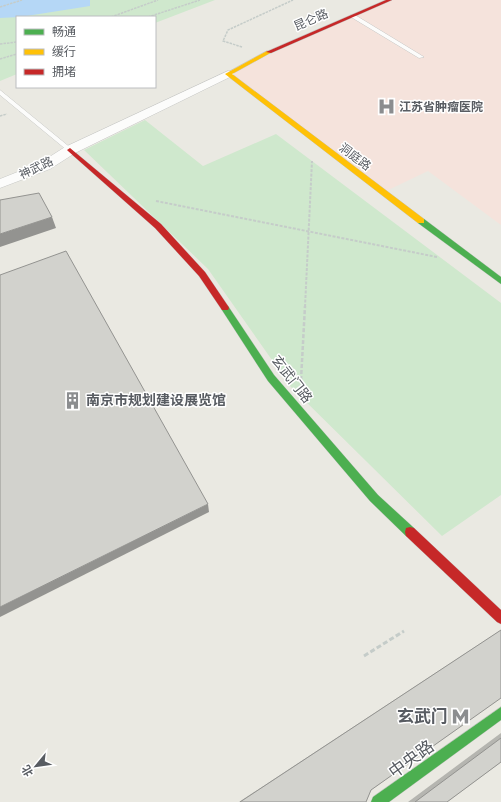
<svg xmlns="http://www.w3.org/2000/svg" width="501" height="802" font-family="'Public Sans','Noto Sans SC',sans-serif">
<rect width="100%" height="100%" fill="#eae9e2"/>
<polygon fill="#f5e3dc" points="390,0 501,0 501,225 428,171 382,193 228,74"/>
<g fill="#cfe8cd">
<polygon points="0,0 215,0 155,23 155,17 17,17 17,74 0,81"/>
<polygon points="145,120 203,166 276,134 501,303 501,495 442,536 291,387 208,269 84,150"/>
</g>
<polygon fill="#b5d7f6" points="0,0 90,0 90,6 20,17 0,18"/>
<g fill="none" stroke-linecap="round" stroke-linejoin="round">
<defs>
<g id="lane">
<polygon points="351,15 355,15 424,57 419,58 351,17"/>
<polygon points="0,90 72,149 72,151 68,151 0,95"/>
</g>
<polygon id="street" points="228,71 232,72 234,74 232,76 75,153 50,169 0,188 0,179 40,163 65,147"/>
<g id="fast">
<polygon points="418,219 424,219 501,277 501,284 418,223"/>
<polygon points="225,305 228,306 274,375 378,495 414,528 415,532 414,536 410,537 406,536 370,501 268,381 222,310 221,308 222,306"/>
<polygon points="501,707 501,720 389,802 371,802 373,797"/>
</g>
<polygon id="slow" points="267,51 272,52 232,74 424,219 424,223 418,223 225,74"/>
<g id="jam">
<polygon points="386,0 392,0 271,53 266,52"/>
<polygon points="70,148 161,224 205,272 228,306 229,308 228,310 222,310 199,276 155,228 68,151 67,150"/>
<polygon points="410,527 414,528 501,610 501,624 497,622 406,536 405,532 406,528"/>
</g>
</defs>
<use href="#lane" stroke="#c6c7c5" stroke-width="1"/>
<use href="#street" stroke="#c6c7c5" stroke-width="1"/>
<use href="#fast" stroke="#c7c8c6" stroke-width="1"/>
<use href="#slow" stroke="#c7c8c6" stroke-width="1"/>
<use href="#jam" stroke="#c7c8c6" stroke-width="1"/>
<g stroke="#c5ccc9" stroke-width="1.5" stroke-dasharray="2.5 1" stroke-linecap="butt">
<polyline points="0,7 22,0"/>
<polyline points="111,17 158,0"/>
<polyline points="148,17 200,0"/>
<polyline points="0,44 17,42"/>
<polyline points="242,47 223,41 228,30 293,0"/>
<polyline points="0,59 17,54"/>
<polyline points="0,116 7,114"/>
</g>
<g stroke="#c5ccc9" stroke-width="2" stroke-dasharray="3 1.5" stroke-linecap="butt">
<polyline points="156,201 437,257"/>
<polyline points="305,307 312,161"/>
</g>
<polyline stroke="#c5ccc9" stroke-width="2.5" stroke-dasharray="4 2" stroke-linecap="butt" points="301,380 305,306"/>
<polyline stroke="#c5ccc9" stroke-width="3" stroke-dasharray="5 2.5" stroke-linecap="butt" points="364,656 404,631"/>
<use href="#lane" fill="#fcfcfb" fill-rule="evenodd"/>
<use href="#street" fill="#fcfcfb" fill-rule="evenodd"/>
<use href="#fast" fill="#4caf50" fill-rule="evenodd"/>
<use href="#slow" fill="#ffc107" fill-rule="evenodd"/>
<use href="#jam" fill="#c62828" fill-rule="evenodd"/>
</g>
<g fill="#b5b5b0">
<polygon points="501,630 499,699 371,790 366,802 239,802"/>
<polygon points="501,733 501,762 447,802 408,802"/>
</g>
<g fill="#939390">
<polygon points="52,217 56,228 0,247 0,234"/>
<polygon points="208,504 209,512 0,617 0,607"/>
</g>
<g fill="#d2d2cd" stroke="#939390">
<polygon points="39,193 52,217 0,234 0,200"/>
<polygon points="66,251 208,504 0,607 0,275"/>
<polygon points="501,630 501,698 371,790 366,802 240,802"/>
<polygon points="501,738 501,762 447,802 415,802"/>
</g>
<defs>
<symbol id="hospital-bare" viewBox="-9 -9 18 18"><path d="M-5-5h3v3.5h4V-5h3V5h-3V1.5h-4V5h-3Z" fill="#8b8d8f" stroke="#fff" stroke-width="2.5" paint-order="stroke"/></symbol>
<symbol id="building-bare" viewBox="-9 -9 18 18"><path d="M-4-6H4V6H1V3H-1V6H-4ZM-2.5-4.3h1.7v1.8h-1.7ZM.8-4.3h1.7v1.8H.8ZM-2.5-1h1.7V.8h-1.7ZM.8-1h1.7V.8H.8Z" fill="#8b8d8f" stroke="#fff" stroke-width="2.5" paint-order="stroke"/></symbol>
<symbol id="metro-bare" viewBox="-9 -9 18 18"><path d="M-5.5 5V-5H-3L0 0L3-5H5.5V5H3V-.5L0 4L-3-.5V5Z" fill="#8b8d8f" stroke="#fff" stroke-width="2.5" paint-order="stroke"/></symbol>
</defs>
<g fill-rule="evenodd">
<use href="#hospital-bare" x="374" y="94" width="25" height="25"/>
<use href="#building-bare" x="60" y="388" width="25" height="25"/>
<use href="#metro-bare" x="448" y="704" width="25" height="25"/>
</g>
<g text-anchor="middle" stroke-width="3" stroke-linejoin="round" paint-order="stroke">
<g font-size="12" fill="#585c62" stroke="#fff">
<text transform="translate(311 20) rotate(-23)" y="4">昆仑路</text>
<text transform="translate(355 157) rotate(37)" y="4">洞庭路</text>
<text transform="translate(36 168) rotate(-25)" y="4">神武路</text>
</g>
<g font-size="12" font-weight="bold" fill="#585c62" stroke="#fff" text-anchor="start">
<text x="399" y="111">江苏省肿瘤医院</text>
</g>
<g font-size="14" fill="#585c62" stroke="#fff">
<text transform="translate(292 379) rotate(52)" y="5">玄武门路</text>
</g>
<g font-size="14" font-weight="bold" fill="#585c62" stroke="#fff" text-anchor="start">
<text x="86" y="405">南京市规划建设展览馆</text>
</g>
<g font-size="17" font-weight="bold" fill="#585c62" stroke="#fff" text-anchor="end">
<text x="448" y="722">玄武门</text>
</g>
<g font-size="17" fill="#585c62" stroke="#fff">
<text transform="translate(411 759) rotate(-36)" y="6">中央路</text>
</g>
</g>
<rect x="16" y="16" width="140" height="72" fill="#ffffff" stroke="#bcbec0"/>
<rect x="24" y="29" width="20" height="6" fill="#4caf50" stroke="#bcbec0"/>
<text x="52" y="36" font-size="12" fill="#585c62">畅通</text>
<rect x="24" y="49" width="20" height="6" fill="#ffc107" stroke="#bcbec0"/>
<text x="52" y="56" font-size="12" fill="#585c62">缓行</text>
<rect x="24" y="69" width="20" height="6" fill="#c62828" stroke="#bcbec0"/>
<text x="52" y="76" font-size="12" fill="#585c62">拥堵</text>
<g transform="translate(36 766) rotate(241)" stroke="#ffffff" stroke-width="3" paint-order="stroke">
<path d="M0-3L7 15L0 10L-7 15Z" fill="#585c62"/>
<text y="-6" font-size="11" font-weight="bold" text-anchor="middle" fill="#585c62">北</text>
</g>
</svg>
